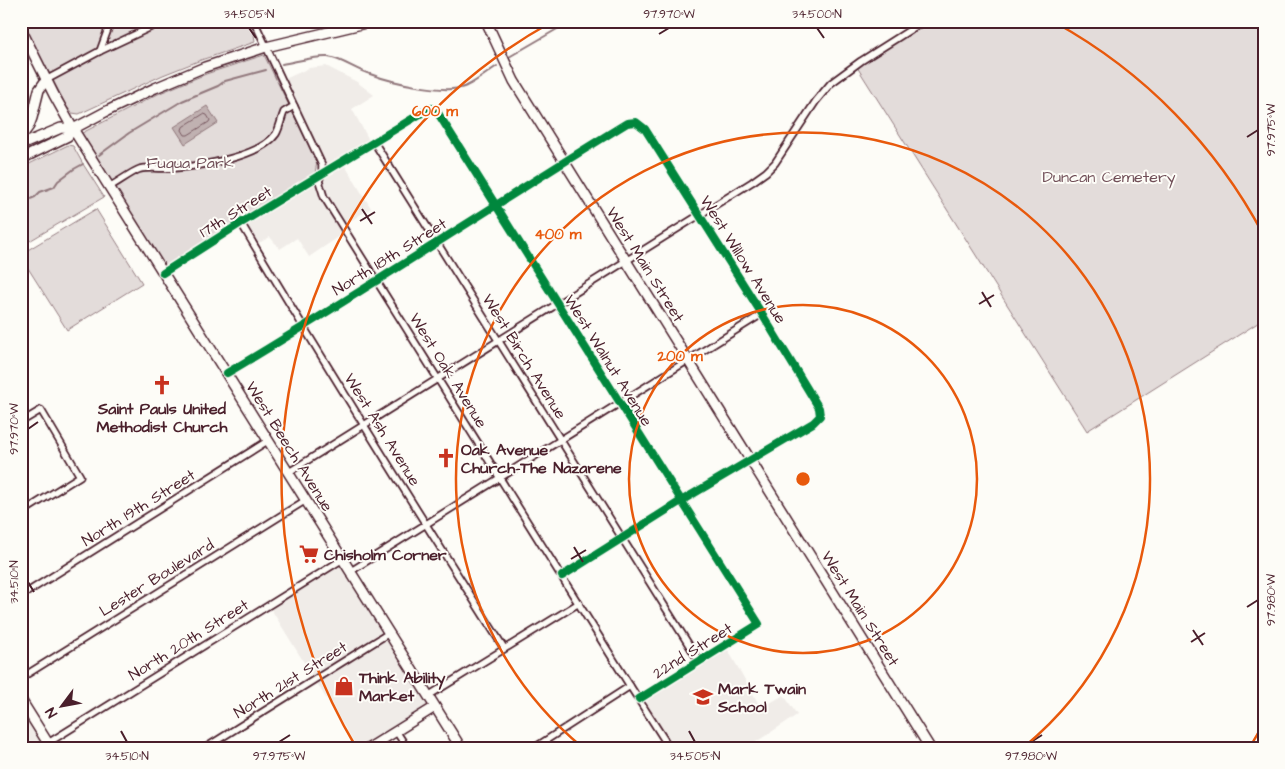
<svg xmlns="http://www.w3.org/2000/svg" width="1285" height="769" font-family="'Architects Daughter',sans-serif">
<rect width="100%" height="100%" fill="#fdfcf7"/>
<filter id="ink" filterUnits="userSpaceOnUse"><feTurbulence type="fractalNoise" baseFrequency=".02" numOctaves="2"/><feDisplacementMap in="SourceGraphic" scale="10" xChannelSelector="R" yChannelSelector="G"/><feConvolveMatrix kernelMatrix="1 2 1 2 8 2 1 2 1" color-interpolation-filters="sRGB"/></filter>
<g filter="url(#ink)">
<g fill="#f0ece8">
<polygon points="326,66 357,82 374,95 352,109 369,140 341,159 371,208 339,228 343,234 309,257 297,238 280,249 270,237 257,244 253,239 248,228 249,223 306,189 330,172 285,79 309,68"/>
<polygon points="338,567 344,567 428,702 428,706 426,709 365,748 357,748 271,609"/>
<polygon points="728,650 761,708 784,695 797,715 747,748 670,748 671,744 648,708 647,704 647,700"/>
<polygon points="21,707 45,745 41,748 21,748"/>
</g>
<g fill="#e3dcda" stroke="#967e82">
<polygon points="22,21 249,21 254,33 255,42 201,60 163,75 79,114 72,113 67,107"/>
<polygon points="928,21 1264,21 1264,319 1087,431 857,67"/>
<polygon points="264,55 317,162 315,173 165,268 82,133 160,93 206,74"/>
<polygon points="68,145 73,146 83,164 104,197 21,246 21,168"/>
<polygon points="96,209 142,283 67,330 21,257 21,254"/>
</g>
<polygon fill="#c0b1b1" stroke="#91777b" points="207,106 218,123 185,144 174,127"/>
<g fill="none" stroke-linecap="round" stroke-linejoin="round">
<polygon stroke="#795961" stroke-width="1" points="204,114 207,115 210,120 209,122 188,135 185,135 182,130 183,127"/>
<g stroke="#91777b" stroke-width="2">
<polyline points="509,57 571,21"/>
<path d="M282,64c13,-2 32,-8 46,-7 14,2 28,13 42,17 21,8 73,20 94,13 9,-3 24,-15 33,-21"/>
<polyline points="99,155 129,133 182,101 218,86 225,81 266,70"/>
<polyline points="21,203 35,197 40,192 54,187 58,181 74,169 83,164"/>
</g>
<defs>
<g id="street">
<polyline points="254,21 322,165 322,173 319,181 324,197 630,686 669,747 668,748"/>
<polyline points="100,51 111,21"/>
<polyline points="46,80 100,51 164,21"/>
<polyline points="374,142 699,661"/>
<path d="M109,187c8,-4 24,-16 31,-18 9,-2 24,0 35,-1 26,-2 85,-11 101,-34 4,-7 5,-15 8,-22l10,-6"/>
<path d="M241,223c85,143 174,285 263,425"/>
<polyline points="163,273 241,223 425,111 432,108 436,110 759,624 639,699"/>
<path d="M227,373c135,-80 266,-168 400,-250l9,-1 9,7 117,185 57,94 1,8 -7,7 -132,78 -119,75"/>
<polyline points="21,422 41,410 80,476 21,513"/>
<polyline points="289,472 752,182 766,172 775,163 816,101 831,83 861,61 924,21"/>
<polyline points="351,571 762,314"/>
<polyline points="21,596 269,440"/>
<polyline points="21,678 306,500"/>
<polyline points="428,696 579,603"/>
<polyline points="396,731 407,748"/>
<polyline points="48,743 343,559"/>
<polyline points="205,748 389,633"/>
<polyline points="534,748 630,686"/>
</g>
<g id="secondary">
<polyline points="486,21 514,81 930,748"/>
<polyline points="21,29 54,95 73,129 461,748"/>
<polyline points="21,700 51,748"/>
<polyline points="369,748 435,707"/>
</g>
<g id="primary">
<polyline points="21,137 29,126 32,118 39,90 46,80"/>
<polyline points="21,145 61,128 73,129"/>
<polyline points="21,159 68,136 73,129 107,111 155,88 205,67 266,47 374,21"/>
</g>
</defs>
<use href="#street" stroke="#4a1f2b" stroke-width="9"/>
<use href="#secondary" stroke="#4a1f2b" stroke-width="12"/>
<use href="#primary" stroke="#4a1f2b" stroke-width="12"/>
<use href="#street" stroke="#fdfcf7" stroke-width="5.5"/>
<use href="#secondary" stroke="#fdfcf7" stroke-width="9"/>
<use href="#primary" stroke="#fdfcf7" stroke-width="9"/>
<defs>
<g id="cycleway">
<polyline points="163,273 241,223 425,111 432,108 436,110 759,624 639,699"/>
<path d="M227,373c135,-80 266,-168 400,-250l9,-1 9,7 117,185 57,94 1,8 -7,7 -132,78 -119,75"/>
</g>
</defs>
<use href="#cycleway" stroke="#fdfcf7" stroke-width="11"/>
<use href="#cycleway" stroke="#00873e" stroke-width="8"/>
</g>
</g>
<path fill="none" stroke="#4a1f2b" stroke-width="2" d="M249,28l7,10M817,28l7,10M659,34l10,-6M1247,137l11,-7M362,209l10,15M360,221l15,-9M982,292l9,15M979,304l15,-9M28,429l10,-7M574,547l9,15M571,559l15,-9M28,582l6,10M1247,607l11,-7M1193,630l10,15M1191,642l14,-9M121,731l6,11M689,731l6,11M279,742l11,-7M1031,742l11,-7"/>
<g fill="none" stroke="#e8590c" stroke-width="2.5">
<circle cx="803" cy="479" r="174"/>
<path d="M582 747A347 347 0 1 1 1024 747"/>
<path d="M1263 724A521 521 0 0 1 1250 747M356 747A521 521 0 0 1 550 23M1056 23A521 521 0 0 1 1263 234"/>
</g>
<defs>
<symbol id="church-bare" viewBox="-9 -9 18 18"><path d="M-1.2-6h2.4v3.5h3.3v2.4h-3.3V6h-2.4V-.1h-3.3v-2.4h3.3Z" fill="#c8321e" stroke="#fdfcf7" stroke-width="2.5" paint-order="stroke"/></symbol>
<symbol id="supermarket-bare" viewBox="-9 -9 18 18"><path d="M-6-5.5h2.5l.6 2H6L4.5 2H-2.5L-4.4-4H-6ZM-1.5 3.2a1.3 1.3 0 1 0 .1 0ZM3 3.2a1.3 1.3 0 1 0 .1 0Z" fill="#c8321e" stroke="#fdfcf7" stroke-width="2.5" paint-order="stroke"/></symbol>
<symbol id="shop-bare" viewBox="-9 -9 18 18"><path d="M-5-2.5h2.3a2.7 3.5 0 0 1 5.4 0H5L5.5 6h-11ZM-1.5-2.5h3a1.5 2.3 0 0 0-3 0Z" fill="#c8321e" stroke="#fdfcf7" stroke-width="2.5" paint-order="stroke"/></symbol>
<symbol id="school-bare" viewBox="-9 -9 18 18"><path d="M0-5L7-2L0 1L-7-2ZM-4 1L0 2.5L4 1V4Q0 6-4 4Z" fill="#c8321e" stroke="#fdfcf7" stroke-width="2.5" paint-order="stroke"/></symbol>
</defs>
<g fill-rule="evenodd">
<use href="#church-bare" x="148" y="371" width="28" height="28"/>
<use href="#church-bare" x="432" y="444" width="28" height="28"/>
<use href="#supermarket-bare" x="295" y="540" width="28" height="28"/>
<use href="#shop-bare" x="330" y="672" width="28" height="28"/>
<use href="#school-bare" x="689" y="683" width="28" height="28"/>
</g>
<g text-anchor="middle" stroke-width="4" stroke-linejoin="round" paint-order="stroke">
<g font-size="16" fill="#704e57" stroke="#fdfcf7">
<text x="190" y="168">Fuqua Park</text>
<text x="1109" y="182">Duncan Cemetery</text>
</g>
<g font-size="16" fill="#4a1f2b" stroke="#fdfcf7">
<text transform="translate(235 211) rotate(-32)" y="6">17th Street</text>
<text transform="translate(389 256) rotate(-32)" y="6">North 18th Street</text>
<text transform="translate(744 259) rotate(58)" y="6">West Willow Avenue</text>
<text transform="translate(646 264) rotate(58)" y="6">West Main Street</text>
<text transform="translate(525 356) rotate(58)" y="6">West Birch Avenue</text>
<text transform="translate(609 360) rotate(58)" y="6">West Walnut Avenue</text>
<text transform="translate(449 370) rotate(58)" y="6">West Oak Avenue</text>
<text transform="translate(383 429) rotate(58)" y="6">West Ash Avenue</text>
<text transform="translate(290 446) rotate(58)" y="6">West Beech Avenue</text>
<text transform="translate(138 507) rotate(-32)" y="6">North 19th Street</text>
<text transform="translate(156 577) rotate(-32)" y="6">Lester Boulevard</text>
<text transform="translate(861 608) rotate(58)" y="6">West Main Street</text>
<text transform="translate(188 639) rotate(-32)" y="6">North 20th Street</text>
<text transform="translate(692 650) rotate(-32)" y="6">22nd Street</text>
<text transform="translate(290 679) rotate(-32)" y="6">North 21st Street</text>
</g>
<g font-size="16" font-weight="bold" fill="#4a1f2b" stroke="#fdfcf7" text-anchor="start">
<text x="162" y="414" text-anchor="middle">Saint Pauls United<tspan x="162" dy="18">Methodist Church</tspan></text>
<text x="461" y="455">Oak Avenue<tspan x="461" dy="18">Church-The Nazarene</tspan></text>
<text x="324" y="560">Chisholm Corner</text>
<text x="359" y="683">Think Ability<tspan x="359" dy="18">Market</tspan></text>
<text x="718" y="694">Mark Twain<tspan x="718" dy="18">School</tspan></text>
</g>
</g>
<circle cx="803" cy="479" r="8" fill="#e8590c" stroke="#fdfcf7" stroke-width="2.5"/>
<g font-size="15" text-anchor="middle" font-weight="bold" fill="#e8590c" stroke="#fdfcf7" stroke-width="4" stroke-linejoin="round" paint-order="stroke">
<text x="435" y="116">600 m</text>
<text x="558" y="239">400 m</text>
<text x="680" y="361">200 m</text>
</g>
<rect width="1285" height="769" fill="none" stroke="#fdfcf7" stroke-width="55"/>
<g transform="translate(62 706) rotate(238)" stroke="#fdfcf7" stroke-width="4" paint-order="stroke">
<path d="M0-4L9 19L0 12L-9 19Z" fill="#4a1f2b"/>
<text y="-8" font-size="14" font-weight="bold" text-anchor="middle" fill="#4a1f2b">N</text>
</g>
<rect x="28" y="28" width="1230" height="714" fill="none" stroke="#4a1f2b" stroke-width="2"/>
<g font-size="12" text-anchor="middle" fill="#4a1f2b">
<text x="249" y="18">34.505°N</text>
<text x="669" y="18">97.970°W</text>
<text x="817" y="18">34.500°N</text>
<text transform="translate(1271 130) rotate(-90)" y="4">97.975°W</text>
<text transform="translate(14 429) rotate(-90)" y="4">97.970°W</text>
<text transform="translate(14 582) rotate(-90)" y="4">34.510°N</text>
<text transform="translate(1271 600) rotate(-90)" y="4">97.980°W</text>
<text x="127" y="760">34.510°N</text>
<text x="279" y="760">97.975°W</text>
<text x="695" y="760">34.505°N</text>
<text x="1031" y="760">97.980°W</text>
</g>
</svg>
